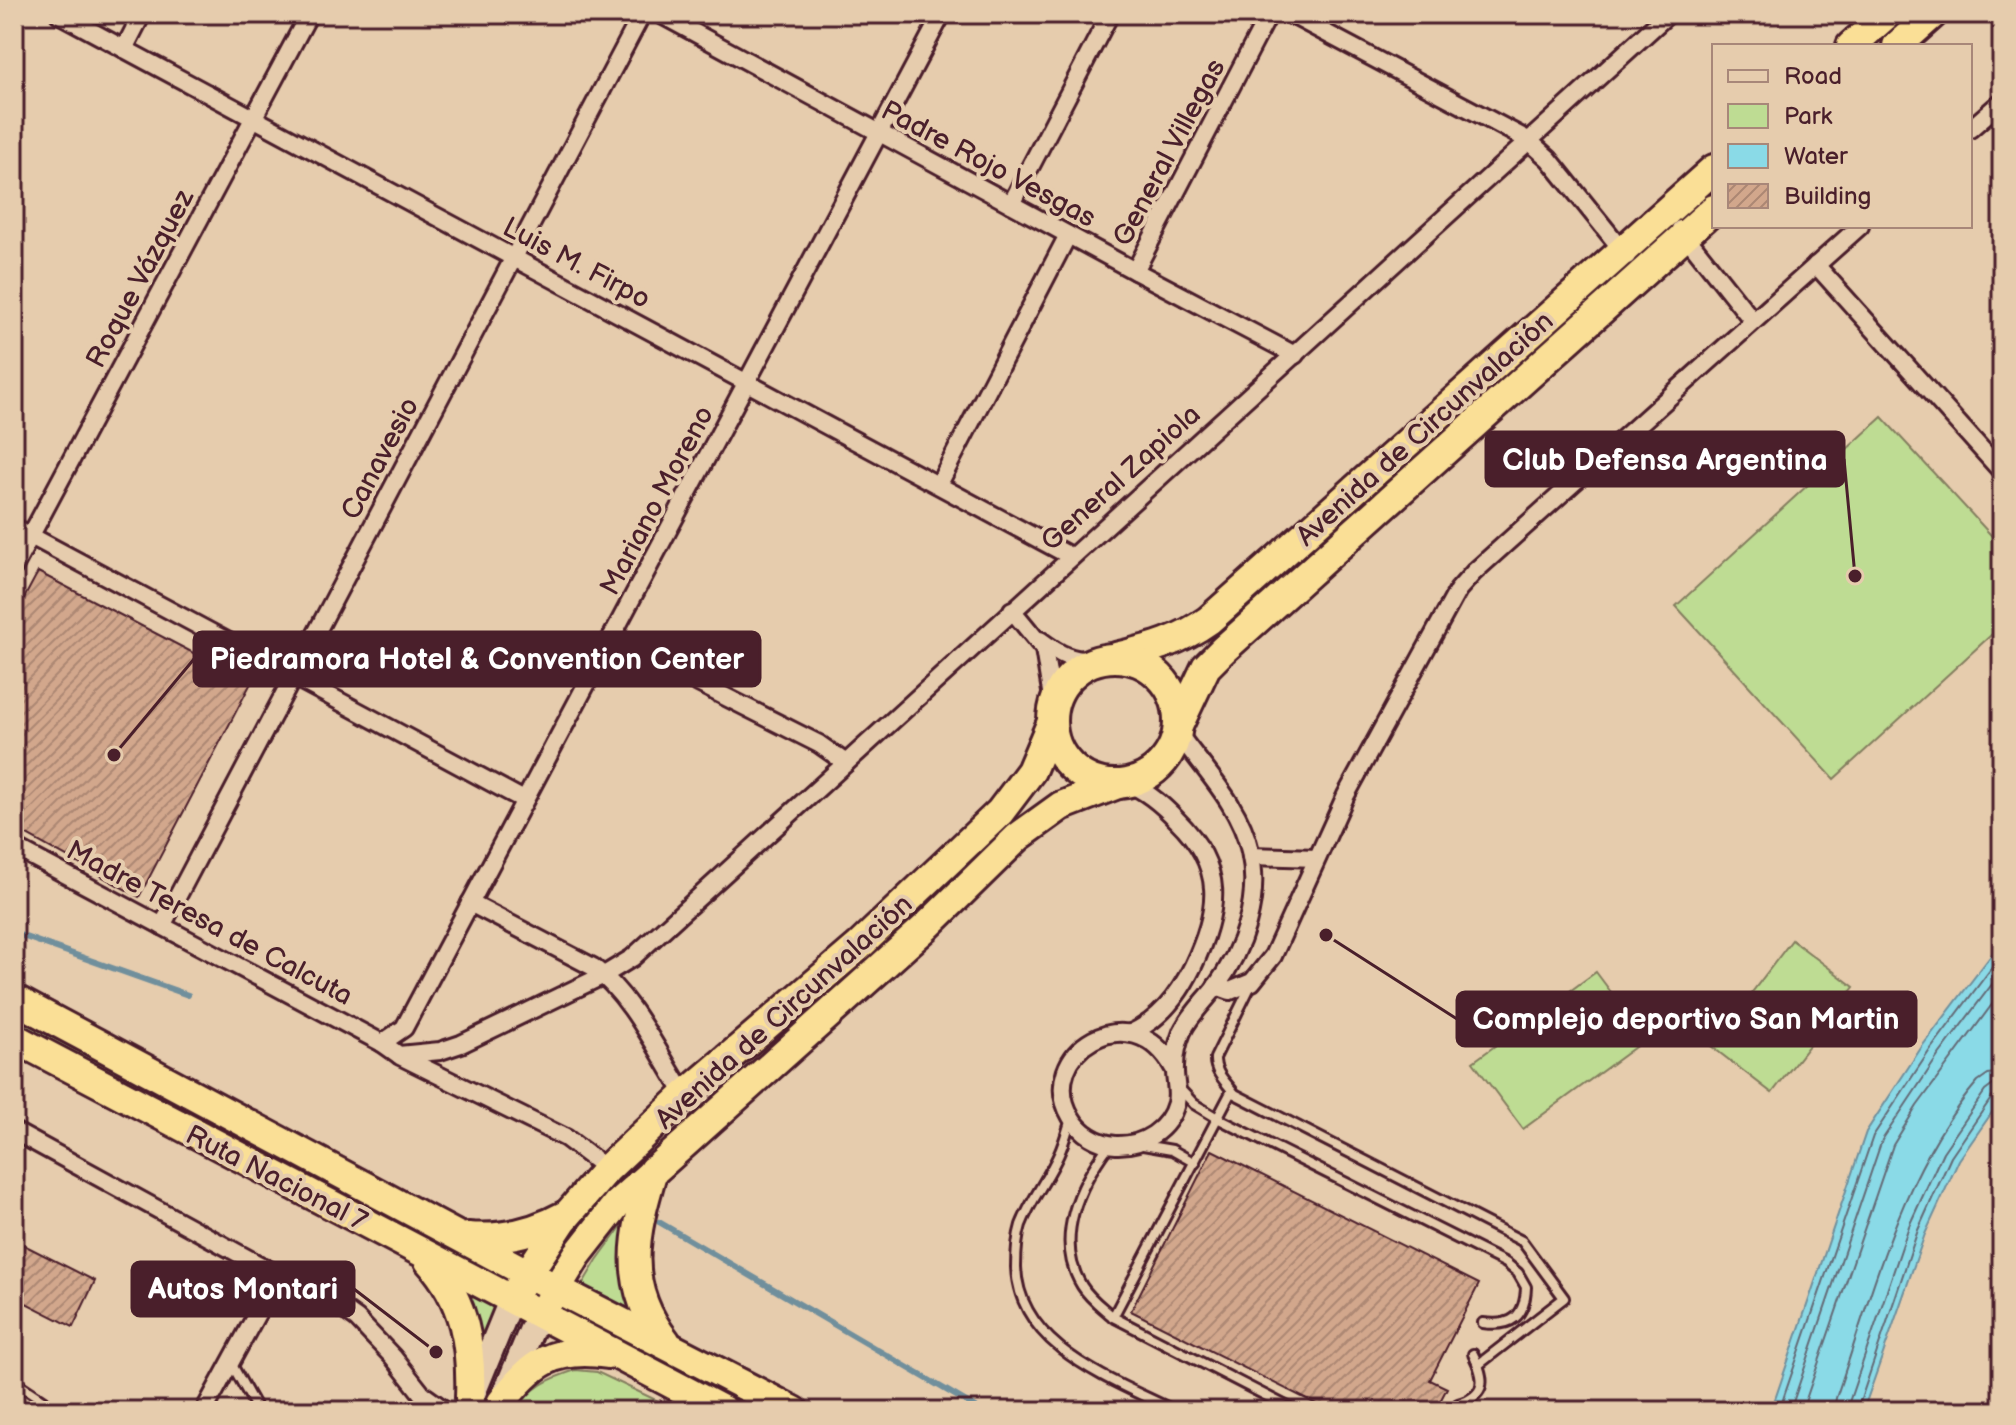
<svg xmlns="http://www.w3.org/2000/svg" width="2016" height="1425" font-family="'Balsamiq Sans',sans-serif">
<defs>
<pattern id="building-hatch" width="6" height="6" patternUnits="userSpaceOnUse" patternTransform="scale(2)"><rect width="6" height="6" fill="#d2a78c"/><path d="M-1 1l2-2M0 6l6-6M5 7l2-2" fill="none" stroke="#ac8773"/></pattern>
</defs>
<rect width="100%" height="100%" fill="#e6ccad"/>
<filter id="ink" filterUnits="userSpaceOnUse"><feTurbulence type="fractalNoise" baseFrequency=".0125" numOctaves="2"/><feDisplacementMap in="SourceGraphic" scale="16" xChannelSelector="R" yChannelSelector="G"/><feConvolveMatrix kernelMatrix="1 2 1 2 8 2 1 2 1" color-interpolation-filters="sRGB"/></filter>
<g filter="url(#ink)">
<g fill="#bedc93" stroke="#847e5f" stroke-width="2">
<polygon points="1882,417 2002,547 2002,625 1834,779 1676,606"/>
<polygon points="1792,940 1854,987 1772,1093 1711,1046"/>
<polygon points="1596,972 1646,1039 1523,1129 1473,1062"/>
<polygon points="14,1011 394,1215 381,1220 14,1025"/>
<path d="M629,1216c-7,38 -7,63 2,100l-52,-26 18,-30z"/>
<polygon points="460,1287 499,1305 477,1350"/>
<polygon points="573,1323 668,1367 702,1375 772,1411 744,1411"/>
<path d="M576,1370l21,2 82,39h-163c14,-24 34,-33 60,-41z"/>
</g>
<polygon fill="#8adae7" stroke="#708f9c" stroke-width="2" points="2002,941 2002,1098 1959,1160 1925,1234 1863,1411 1771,1411 1866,1132 1923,1045"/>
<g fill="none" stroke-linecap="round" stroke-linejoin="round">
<g stroke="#646a76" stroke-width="2">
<polyline points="1779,1411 1873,1136 1930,1050 2002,954"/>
<polyline points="1790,1411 1882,1140 1938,1056 2002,971"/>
<polyline points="1802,1411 1893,1145 1917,1106 2002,991"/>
<path d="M1834,1411l2,-13c37,-107 66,-229 142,-317l10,-7 14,-2"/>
<polyline points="1846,1411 1909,1226 1943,1152 1985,1091 1993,1085 2002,1084"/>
<polyline points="1857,1411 1918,1230 1951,1157 1992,1097 2002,1094"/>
</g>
<g stroke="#708f9c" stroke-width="6">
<polyline points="14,933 188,995"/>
<polyline points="659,1222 982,1411"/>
</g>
</g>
<g fill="url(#building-hatch)" stroke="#4a1f2b" stroke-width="2">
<polygon points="38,572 251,683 139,897 14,828 14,617"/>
<polygon points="1212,1150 1479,1284 1430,1380 1447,1388 1435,1411 1330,1411 1131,1311"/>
<polygon points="14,1240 95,1281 73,1327 14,1297"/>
</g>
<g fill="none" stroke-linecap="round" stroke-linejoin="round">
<defs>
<g id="service">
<path d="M1180,1089l14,15 25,15 287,144 12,10 8,14c-1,30 -14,40 -43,36"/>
<path d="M1234,1093c-8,-11 -20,-21 -19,-35l37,-75"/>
<path d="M1071,1119c-4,12 -7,24 -12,35 -11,25 -28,45 -38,71 -4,13 -5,28 -5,42 3,82 98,113 159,144"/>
<path d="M1109,1145c-29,39 -56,94 -27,141 8,13 20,21 31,31l183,94"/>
<polyline points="1143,1145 1172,1150 1195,1163"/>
<polyline points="1113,1317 1231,1092 1522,1241 1564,1298 1478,1365"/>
<polyline points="231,1363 258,1411"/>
<polyline points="14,1381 59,1411"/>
<path d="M1458,1404c30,-9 27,-26 15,-50"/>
</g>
<g id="minor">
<polyline points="59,14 1070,556"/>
<polyline points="660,14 1135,271 1295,355"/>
<polyline points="1290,14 1528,140 1549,159 1627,256"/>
<polyline points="124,49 142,14"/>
<polyline points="1970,129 2002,101"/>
<polyline points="1011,204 1110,14"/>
<polyline points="1680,229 1753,321"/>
<polyline points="1816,265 2002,472"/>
<polyline points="1135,271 1269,14"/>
<polyline points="939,484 1068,235"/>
<polyline points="14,527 524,800"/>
<polyline points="14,567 309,14"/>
<polyline points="1012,610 1044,649 1053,704"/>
<polyline points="611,639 819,744 846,763"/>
<path d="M1040,640c19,14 32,22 55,20"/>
<path d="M1127,783c20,8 35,21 50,37 48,47 43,89 16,146 -14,29 -33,54 -62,67"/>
<polyline points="14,847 382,1043 399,1055 440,1051 461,1044 604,975 632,958 1668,14"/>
<polyline points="1251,856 1317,858"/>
<path d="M470,903l123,64c39,29 65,86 92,128"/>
<polyline points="162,926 642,14"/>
<polyline points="1216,986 1230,991 1252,982 1273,956 1346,795 1458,590 1474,572 1860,226"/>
<polyline points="382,1043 404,1028 942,14"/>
<polyline points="400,1056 566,1138 607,1169"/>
<path d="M1174,1069c-42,-78 -140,-15 -103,48 9,16 27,27 45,28 27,1 53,-15 60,-42 3,-13 -2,-24 -1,-36 0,-12 3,-25 7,-35 8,-17 22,-30 33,-44 28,-38 46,-89 35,-137 -10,-46 -46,-81 -72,-118"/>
<polyline points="14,1131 278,1275 336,1304 357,1319 393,1357 422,1394 446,1411"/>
<polyline points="204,1411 278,1275"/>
</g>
<g id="secondary">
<polyline points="505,1394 531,1331 542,1313"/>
<polyline points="472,1396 512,1298"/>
</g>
<g id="trunk">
<polyline points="1851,46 1887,14"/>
<polyline points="1897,46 1933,14"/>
<path d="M1116,657c36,-9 62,-15 93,-37l505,-451"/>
<circle cx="1115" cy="721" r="63"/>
<polyline points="1179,724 1206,667 1223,650 1714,209"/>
<polyline points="14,999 555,1288 794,1411"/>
<polyline points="14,1038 724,1411"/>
<path d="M653,1170c-19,64 -32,115 13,172"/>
<path d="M468,1237c35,3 67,-5 98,-22"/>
<path d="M429,1261c36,39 43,86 41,137"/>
<polyline points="519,1287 563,1220 607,1169 685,1095 859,946 1000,812 1031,771 1051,724"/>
<polyline points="548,1302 577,1255 617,1204 927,926 1018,837 1061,806 1118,784"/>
<path d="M501,1403c31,-41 54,-57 107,-49"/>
</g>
</defs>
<use href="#service" stroke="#4a1f2b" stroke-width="14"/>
<use href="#minor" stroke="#4a1f2b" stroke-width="22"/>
<use href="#secondary" stroke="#4a1f2b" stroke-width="30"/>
<use href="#trunk" stroke="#4a1f2b" stroke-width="34"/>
<use href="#service" stroke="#e6ccad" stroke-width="8"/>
<use href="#minor" stroke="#e6ccad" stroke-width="16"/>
<use href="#secondary" stroke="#e6ccad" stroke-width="24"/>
<use href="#trunk" stroke="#fadf96" stroke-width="28"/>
</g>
</g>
<g text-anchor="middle" stroke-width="8" stroke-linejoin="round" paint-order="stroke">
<g font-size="28" fill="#4a1f2b" stroke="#e6ccad">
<text transform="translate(1168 152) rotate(-62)" y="10">General Villegas</text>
<text transform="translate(989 163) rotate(28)" y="10">Padre Rojo Vesgas</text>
<text transform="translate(577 262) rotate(28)" y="10">Luis M. Firpo</text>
<text transform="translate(139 278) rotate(-62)" y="10">Roque Vázquez</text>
<text transform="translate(1424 428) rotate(-42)" y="10">Avenida de Circunvalación</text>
<text transform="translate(379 458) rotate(-62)" y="10">Canavesio</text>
<text transform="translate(1120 477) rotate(-42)" y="10">General Zapiola</text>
<text transform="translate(656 500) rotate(-62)" y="10">Mariano Moreno</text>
<text transform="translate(210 922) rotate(28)" y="10">Madre Teresa de Calcuta</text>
<text transform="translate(783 1011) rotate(-42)" y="10">Avenida de Circunvalación</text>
<text transform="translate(277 1177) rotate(27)" y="10">Ruta Nacional 7</text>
</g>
</g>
<path fill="none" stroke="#4a1f2b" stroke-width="3" d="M1855 576L1844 459M114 755L194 659M1326 935L1457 1019M436 1352L354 1289"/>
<g fill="#4a1f2b" stroke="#e6ccad" stroke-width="3">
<circle cx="1855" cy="576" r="8"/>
<circle cx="114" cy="755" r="8"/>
<circle cx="1326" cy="935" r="8"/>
<circle cx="436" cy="1352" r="8"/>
</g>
<g fill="#4a1f2b" stroke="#4a1f2b" stroke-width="3">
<rect x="1486" y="432" width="358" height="54" rx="8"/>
<rect x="194" y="632" width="566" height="54" rx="8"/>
<rect x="1457" y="992" width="459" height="54" rx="8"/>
<rect x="132" y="1262" width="222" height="54" rx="8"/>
</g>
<g font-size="30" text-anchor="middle" font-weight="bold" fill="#fff">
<text x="1665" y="470">Club Defensa Argentina</text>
<text x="477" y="669">Piedramora Hotel &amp; Convention Center</text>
<text x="1686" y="1029">Complejo deportivo San Martin</text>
<text x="243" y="1299">Autos Montari</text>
</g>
<rect width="2016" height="1425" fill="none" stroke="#e6ccad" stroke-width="48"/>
<rect x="24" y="24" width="1968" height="1377" fill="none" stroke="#4a1f2b" stroke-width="3" filter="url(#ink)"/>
<rect x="1712" y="44" width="260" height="184" fill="#e6ccad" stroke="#a88779" stroke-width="2"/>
<rect x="1728" y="70" width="40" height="12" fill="#e6ccad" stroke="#a88779" stroke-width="2"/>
<text x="1784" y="84" font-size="24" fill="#4a1f2b">Road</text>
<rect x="1728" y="104" width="40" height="24" fill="#bedc93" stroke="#a88779" stroke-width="2"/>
<text x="1784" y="124" font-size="24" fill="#4a1f2b">Park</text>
<rect x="1728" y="144" width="40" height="24" fill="#8adae7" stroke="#a88779" stroke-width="2"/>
<text x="1784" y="164" font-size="24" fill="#4a1f2b">Water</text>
<rect x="1728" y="184" width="40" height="24" fill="url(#building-hatch)" stroke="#a88779" stroke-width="2"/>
<text x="1784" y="204" font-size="24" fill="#4a1f2b">Building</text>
</svg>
